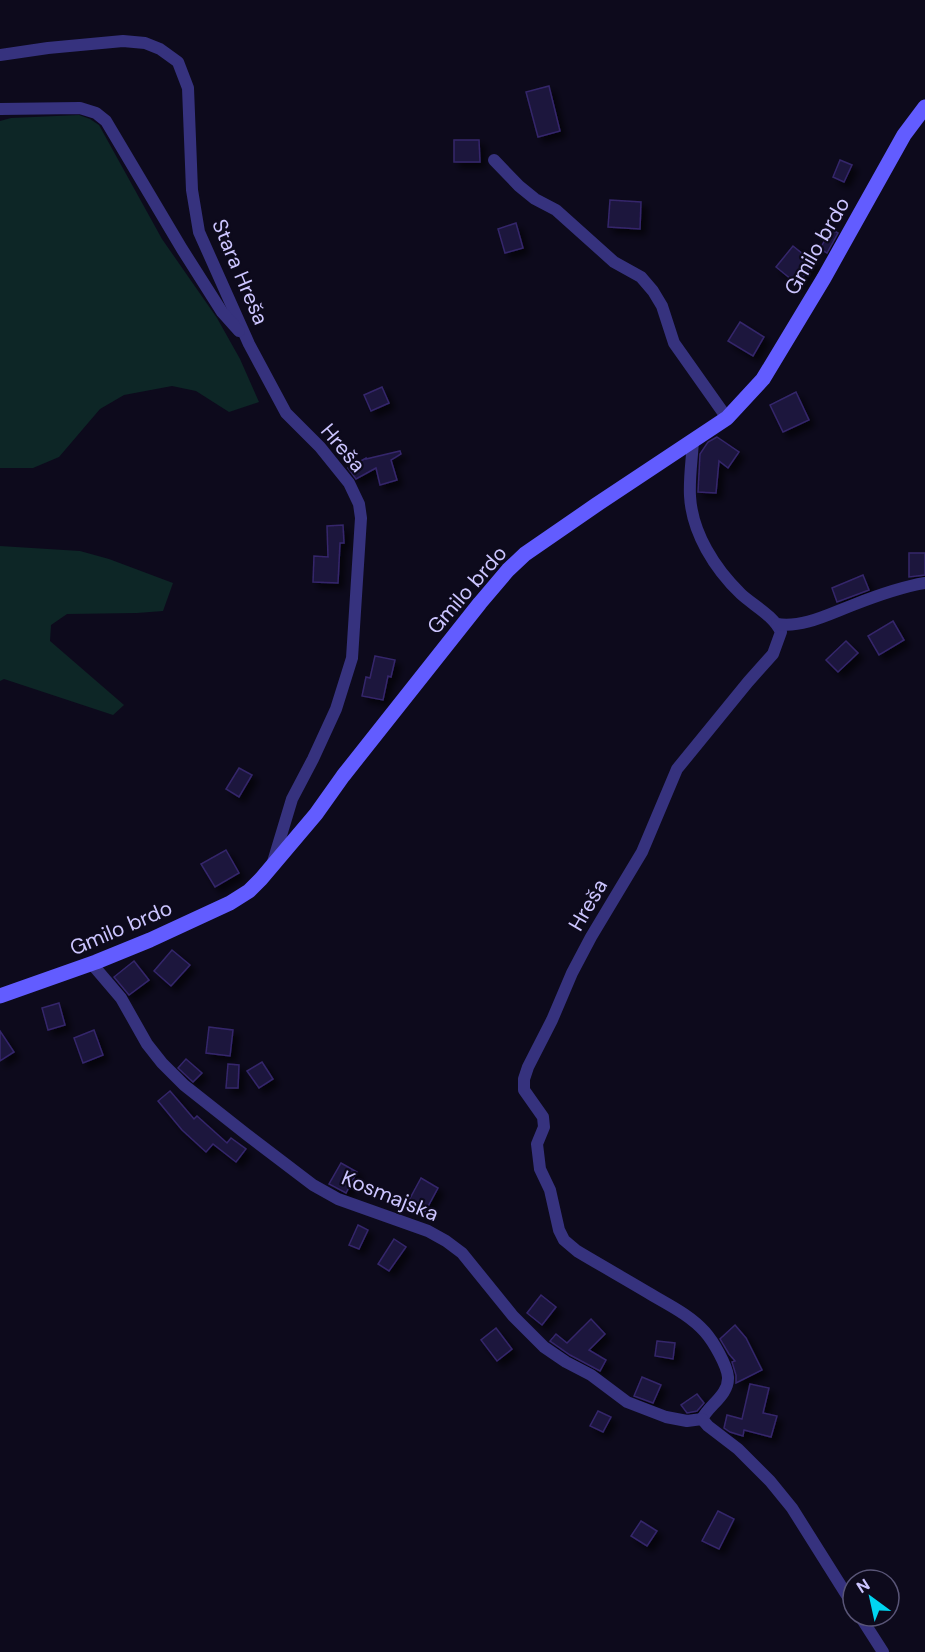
<svg xmlns="http://www.w3.org/2000/svg" width="925" height="1652" font-family="'DM Sans',sans-serif">
<defs>
<filter id="shadow"><feDropShadow dx="5.5" dy="5.5" stdDeviation="3" flood-color="#0009"/></filter>
</defs>
<rect width="100%" height="100%" fill="#0d0a1c"/>
<g fill="#0d2626">
<polygon points="79,115 90,119 99,125 162,239 217,318 240,359 259,402 229,412 196,391 172,386 124,395 100,409 59,457 33,468 0,468 0,121 11,118"/>
<polygon points="0,546 80,551 109,559 173,583 163,611 137,613 67,614 51,625 50,641 124,705 113,715 4,679 0,681"/>
</g>
<g fill="#1e153e" stroke="#34266b" stroke-width="1.5" filter="url(#shadow)">
<polygon points="549,86 560,131 538,137 526,92"/>
<polygon points="454,140 479,140 480,162 454,162"/>
<polygon points="840,160 852,165 844,182 833,177"/>
<polygon points="610,200 641,202 640,229 608,227"/>
<polygon points="516,223 523,248 505,253 498,229"/>
<polygon points="831,229 838,233 827,253 820,249"/>
<polygon points="793,246 814,263 797,284 776,267"/>
<polygon points="740,322 764,337 753,356 728,341"/>
<polygon points="382,387 389,403 371,411 364,395"/>
<polygon points="796,392 809,420 783,432 770,405"/>
<polygon points="717,437 739,452 728,468 719,461 716,493 698,492 700,454 708,442"/>
<polygon points="400,451 401,454 391,460 397,480 380,485 376,468 356,479 348,468 366,458 366,459"/>
<polygon points="343,525 344,543 340,543 338,583 313,582 314,556 328,557 327,526"/>
<polygon points="909,553 925,553 925,575 909,577"/>
<polygon points="863,575 869,590 837,602 832,588"/>
<polygon points="893,621 904,640 879,655 868,636"/>
<polygon points="846,641 858,653 838,672 826,660"/>
<polygon points="375,656 395,660 391,677 388,676 383,700 362,696 366,677 370,678"/>
<polygon points="239,768 252,775 239,797 226,789"/>
<polygon points="226,850 239,873 215,887 201,864"/>
<polygon points="172,950 190,965 171,986 154,971"/>
<polygon points="134,961 149,980 129,995 114,977"/>
<polygon points="59,1003 65,1025 48,1030 42,1008"/>
<polygon points="209,1027 233,1030 230,1056 206,1053"/>
<polygon points="94,1030 103,1055 83,1063 74,1038"/>
<polygon points="0,1031 14,1052 0,1061"/>
<polygon points="186,1059 202,1073 193,1082 178,1068"/>
<polygon points="262,1062 273,1079 259,1088 247,1071"/>
<polygon points="228,1064 239,1065 238,1088 226,1088"/>
<polygon points="170,1091 194,1119 197,1116 227,1143 231,1138 246,1149 236,1162 213,1144 206,1152 182,1130 158,1101"/>
<polygon points="341,1163 357,1172 346,1193 329,1184"/>
<polygon points="421,1178 438,1188 425,1212 408,1202"/>
<polygon points="358,1225 368,1230 359,1249 349,1245"/>
<polygon points="394,1239 406,1247 389,1271 378,1264"/>
<polygon points="541,1295 556,1307 542,1325 527,1313"/>
<polygon points="591,1319 605,1334 589,1350 606,1360 600,1371 570,1355 550,1341 556,1334 567,1343"/>
<polygon points="735,1325 746,1338 762,1370 736,1383 736,1375 732,1362 735,1361 729,1354 720,1339"/>
<polygon points="496,1328 512,1349 497,1361 481,1340"/>
<polygon points="657,1341 675,1343 673,1359 655,1356"/>
<polygon points="642,1377 661,1385 653,1403 634,1396"/>
<polygon points="750,1384 769,1388 763,1413 777,1416 771,1437 744,1430 743,1436 730,1432 724,1428 727,1415 742,1419"/>
<polygon points="697,1394 704,1403 697,1411 687,1413 681,1405"/>
<polygon points="598,1411 611,1417 603,1432 590,1426"/>
<polygon points="718,1511 734,1519 719,1549 702,1541"/>
<polygon points="641,1521 657,1531 647,1546 631,1536"/>
</g>
<g fill="none" stroke-linecap="round" stroke-linejoin="round">
<g stroke="#36327e" stroke-width="12">
<polyline points="0,55 48,48 123,41 145,43 160,49 178,62 188,88 192,190 199,232 249,344 286,413 320,447 349,483 359,504 361,518 352,658 336,709 313,759 292,799 273,862"/>
<polyline points="0,109 80,108 96,113 106,121 182,249 222,312 239,331"/>
<polyline points="494,160 519,186 535,199 556,210 614,262 641,277 653,291 662,306 674,343 727,418"/>
<path d="M693,441c-1,18 -4,37 -3,55 2,37 25,73 51,98 13,12 32,21 40,38l-8,22 -25,28 -71,87 -35,83 -51,85 -19,36 -20,47 -24,47 -4,12v11l19,27 1,10 -7,17 3,25 10,21 9,40 5,10 13,11c25,15 50,29 75,44 19,11 39,21 53,37 8,9 22,33 23,45 1,18 -19,28 -26,42"/>
<path d="M777,624c26,4 52,-10 76,-19 23,-9 48,-18 72,-22"/>
<polyline points="92,964 121,998 147,1044 162,1063 184,1085 246,1134 313,1185 338,1199 428,1231 446,1241 462,1253 513,1316 544,1347 566,1362 591,1375 627,1402 666,1417 687,1421 702,1419"/>
<polyline points="702,1419 708,1426 738,1449 770,1481 792,1508 853,1605"/>
<polyline points="860,1616 883,1652"/>
</g>
<polyline stroke="#625cff" stroke-width="15" points="0,996 96,962 150,940 230,903 249,891 261,879 316,814 343,776 480,603 508,570 525,554 596,505 727,418 763,379 824,278 904,135 925,107"/>
</g>
<g text-anchor="middle" stroke-width="4.5" stroke-linejoin="round" paint-order="stroke">
<g font-size="21" fill="#ccc5ff" stroke="#0d0a1c">
<text transform="translate(817 246) rotate(-60)" y="7">Gmilo brdo</text>
<text transform="translate(240 272) rotate(67)" y="7">Stara Hreša</text>
<text transform="translate(343 448) rotate(50)" y="7">Hreša</text>
<text transform="translate(467 590) rotate(-49)" y="7">Gmilo brdo</text>
<text transform="translate(588 905) rotate(-60)" y="7">Hreša</text>
<text transform="translate(121 928) rotate(-23)" y="7">Gmilo brdo</text>
<text transform="translate(390 1196) rotate(22)" y="7">Kosmajska</text>
</g>
</g>
<g transform="translate(871 1598) rotate(327)"><circle r="28" fill="#0d0a1c" stroke="#595577" stroke-width="1.5"/>
<path d="M0-4.5L10 22L0 15L-10 22Z" fill="#00d5f0"/>
<text y="-9" font-size="16" font-weight="bold" text-anchor="middle" fill="#ccc5ff">N</text>
</g>
</svg>
